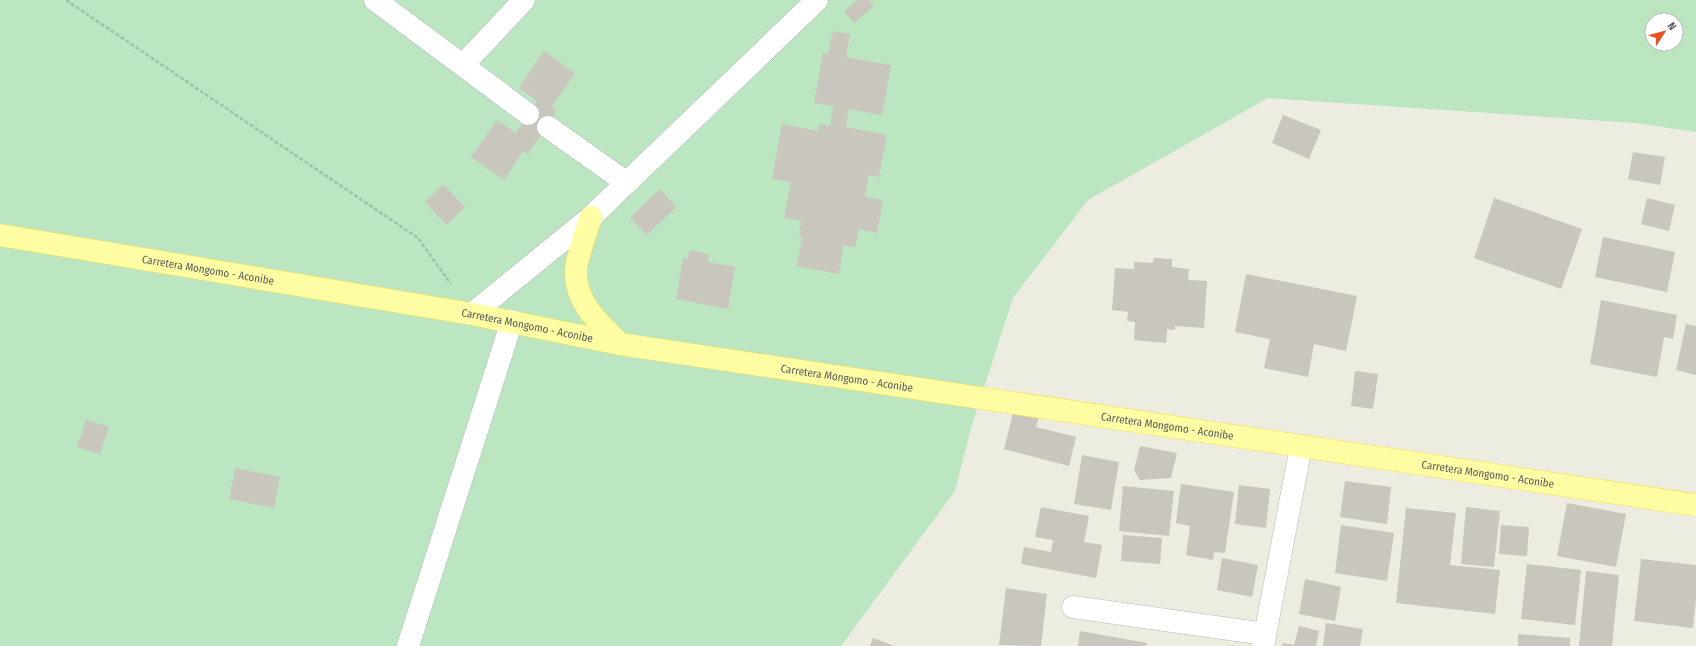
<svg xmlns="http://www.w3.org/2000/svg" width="1696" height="646" font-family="'Fira Sans Condensed',sans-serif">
<rect width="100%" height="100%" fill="#edece0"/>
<path fill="#bbe6c1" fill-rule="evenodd" d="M0,0h1696v132l-61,-9 -367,-25 -180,102 -75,98 -42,130 -16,63 -114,155h-841zM1652,20h24v24h-24z"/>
<g fill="#c8c6bd">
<polygon points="858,0 869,0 874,6 854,23 844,11"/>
<polygon points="833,31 850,34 846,57 891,65 882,115 849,109 846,127 887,135 879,177 869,175 865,197 883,200 877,233 859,229 855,247 843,245 839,274 797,266 802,237 799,236 801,221 784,218 791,182 772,179 782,124 818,131 819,124 830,126 833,106 814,103 823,53 828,54"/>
<polygon points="544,51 575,73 552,107 557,111 528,154 523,151 504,180 471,157 497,120 516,133 537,101 519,88"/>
<polygon points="1283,115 1321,130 1309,159 1272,143"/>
<polygon points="1633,152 1665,157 1660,185 1628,179"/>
<polygon points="443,184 465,207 447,225 425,202"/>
<polygon points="660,189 676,207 647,235 630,218"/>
<polygon points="1494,198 1582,229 1561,289 1474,258"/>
<polygon points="1647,198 1675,205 1669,231 1641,224"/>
<polygon points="1603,237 1675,252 1667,292 1595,277"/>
<polygon points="689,250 709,254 708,262 735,267 728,309 676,299 683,258 688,259"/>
<polygon points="1154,258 1172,259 1172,267 1189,269 1188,280 1207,281 1204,328 1175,326 1175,330 1167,329 1166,343 1134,340 1135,322 1127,321 1128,312 1112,310 1115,268 1134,269 1134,262 1153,263"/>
<polygon points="1246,274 1357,296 1346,351 1314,344 1308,377 1264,368 1270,339 1235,332"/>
<polygon points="1601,300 1677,315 1673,339 1664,337 1657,377 1590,364"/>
<polygon points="1686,324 1696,326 1696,375 1676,370"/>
<polygon points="1355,371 1378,374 1373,409 1351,406"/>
<polygon points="1014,409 1039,416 1036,427 1076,437 1069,466 1004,449"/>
<polygon points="86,420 109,427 100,454 77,447"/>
<polygon points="1140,446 1177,453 1171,478 1140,480 1134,470"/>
<polygon points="1082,455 1119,462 1111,510 1074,504"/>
<polygon points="235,468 280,477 274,508 229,499"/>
<polygon points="1345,481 1391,487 1387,524 1340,517"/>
<polygon points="1181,484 1234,492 1225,553 1214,552 1213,560 1186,555 1190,526 1176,523"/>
<polygon points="1239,485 1270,489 1266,528 1235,524"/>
<polygon points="1123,486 1174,491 1169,536 1119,531"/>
<polygon points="1567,503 1626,514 1616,567 1557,556"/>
<polygon points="1041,507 1089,516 1084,542 1102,545 1096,578 1021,564 1024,547 1051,552 1053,540 1035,537"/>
<polygon points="1466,507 1500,511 1494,567 1461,564"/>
<polygon points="1406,508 1456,513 1450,565 1500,570 1495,614 1396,603"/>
<polygon points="1341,525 1394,533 1387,581 1335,573"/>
<polygon points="1501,525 1529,527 1527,556 1499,554"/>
<polygon points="1123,535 1162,538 1160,564 1121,561"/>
<polygon points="1222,558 1258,565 1252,597 1217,590"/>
<polygon points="1641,559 1696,565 1696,599 1693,628 1634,621"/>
<polygon points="1527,564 1581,570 1575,625 1521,619"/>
<polygon points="1586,571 1619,575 1612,646 1579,646"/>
<polygon points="1305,579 1341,587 1335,621 1299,614"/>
<polygon points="1006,588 1047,594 1041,646 999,645"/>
<polygon points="1326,623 1363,629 1360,646 1323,646"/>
<polygon points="1299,626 1319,631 1316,646 1282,646 1283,643 1294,645"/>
<polygon points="1080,631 1147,643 1146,646 1078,646"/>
<polygon points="1518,634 1570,638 1570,646 1518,646"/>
<polygon points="873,638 894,646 870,646"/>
</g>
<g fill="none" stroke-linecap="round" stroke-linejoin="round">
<defs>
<g id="minor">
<polyline points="375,0 528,114"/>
<polyline points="463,65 524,0"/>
<polyline points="548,127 627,183"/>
<polyline points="1073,607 1265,634"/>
<polyline points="408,646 512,321"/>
<polyline points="1263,646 1301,446"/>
</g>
<polyline id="tertiary" points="472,314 591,217 817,0"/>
<g id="primary">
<path d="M591,217c-4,14 -15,41 -15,54 -1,32 23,52 44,73"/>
<path id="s1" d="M0,235l472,79 148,30 1076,161"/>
</g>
</defs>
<use href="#minor" stroke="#b8bac0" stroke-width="23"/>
<use href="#tertiary" stroke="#b8bac0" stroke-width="23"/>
<use href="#primary" stroke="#f6de50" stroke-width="23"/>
<polyline stroke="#94c7a9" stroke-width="2.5" stroke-dasharray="4 2" stroke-linecap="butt" points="66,0 418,238 451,284"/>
<use href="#minor" stroke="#fff" stroke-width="22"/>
<use href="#tertiary" stroke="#fff" stroke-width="22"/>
<use href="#primary" stroke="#fffda3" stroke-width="22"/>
</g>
<g text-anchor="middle" stroke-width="4" stroke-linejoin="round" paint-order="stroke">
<g font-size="11" fill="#595c62" stroke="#fff">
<text dy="4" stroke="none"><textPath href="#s1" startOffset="211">Carretera Mongomo - Aconibe</textPath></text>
<text dy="4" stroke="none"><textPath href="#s1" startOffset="535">Carretera Mongomo - Aconibe</textPath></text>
<text dy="4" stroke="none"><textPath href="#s1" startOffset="859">Carretera Mongomo - Aconibe</textPath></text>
<text dy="4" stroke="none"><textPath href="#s1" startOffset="1183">Carretera Mongomo - Aconibe</textPath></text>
<text dy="4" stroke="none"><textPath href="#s1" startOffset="1507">Carretera Mongomo - Aconibe</textPath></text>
</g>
</g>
<g transform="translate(1664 32) rotate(54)"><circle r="19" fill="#ffffff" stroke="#bdbec0"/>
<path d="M0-3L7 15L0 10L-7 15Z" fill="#ef4f24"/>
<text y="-6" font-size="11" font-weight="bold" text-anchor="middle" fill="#595c62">N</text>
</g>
</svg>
